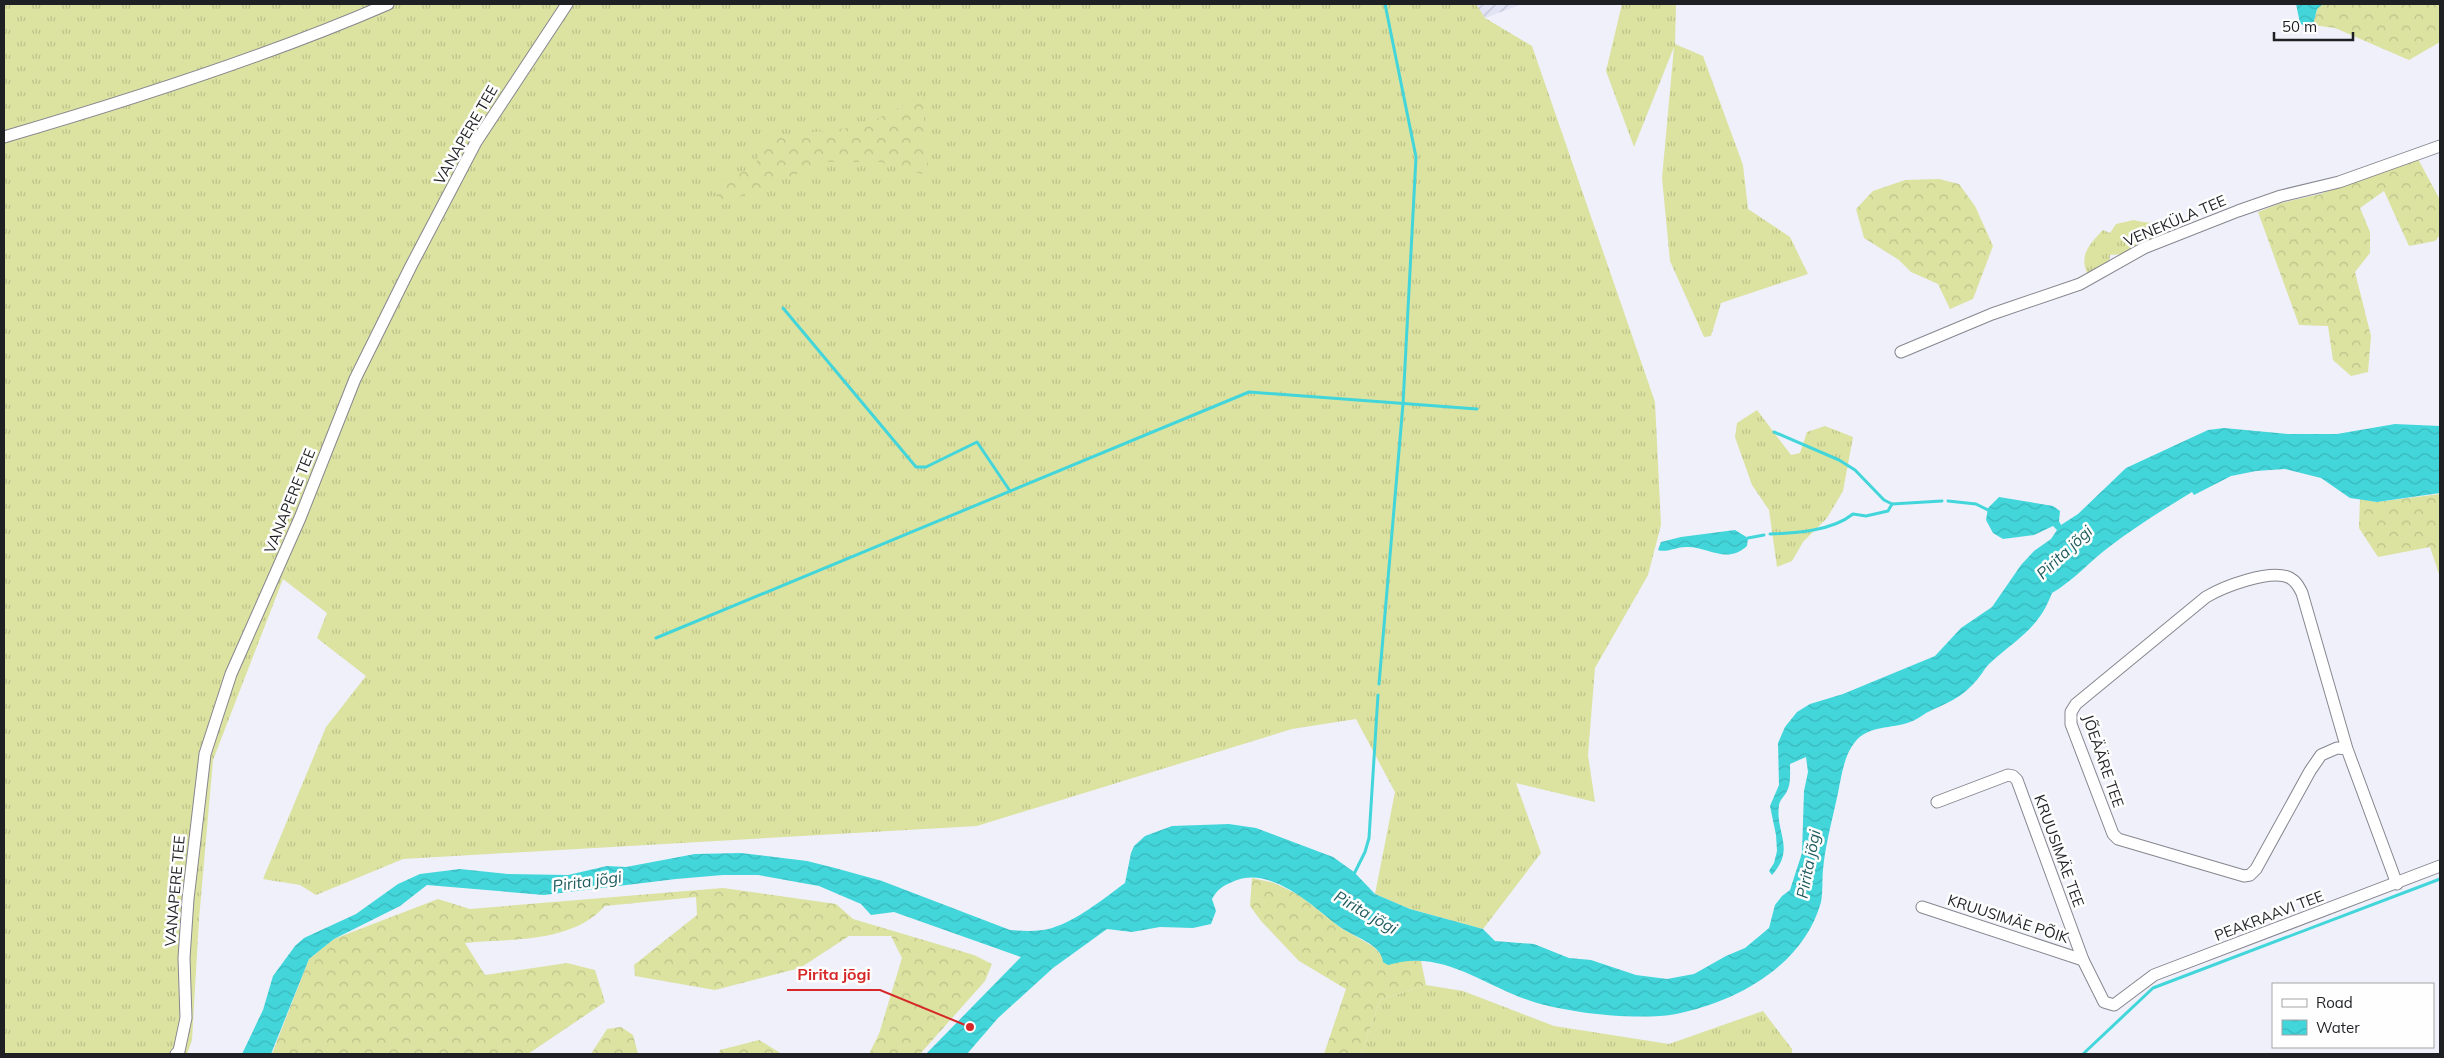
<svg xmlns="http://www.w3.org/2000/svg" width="2444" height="1058" font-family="Mulish,sans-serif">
<defs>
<pattern id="industrial-furrows" width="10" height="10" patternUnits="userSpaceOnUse" patternTransform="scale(1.25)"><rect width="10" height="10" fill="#e2e3f5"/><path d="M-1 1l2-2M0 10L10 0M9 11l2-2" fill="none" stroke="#c1c2d2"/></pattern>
<pattern id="grass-tufts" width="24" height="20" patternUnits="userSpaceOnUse" patternTransform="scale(1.25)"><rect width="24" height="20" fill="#dce2a0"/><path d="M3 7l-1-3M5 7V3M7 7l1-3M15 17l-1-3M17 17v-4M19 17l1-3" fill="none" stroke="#bcc28a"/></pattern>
<pattern id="forest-crowns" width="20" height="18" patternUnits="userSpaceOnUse" patternTransform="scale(1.25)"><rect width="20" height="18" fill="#dce2a0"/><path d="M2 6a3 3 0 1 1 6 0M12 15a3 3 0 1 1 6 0" fill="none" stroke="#bcc28a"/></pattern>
<pattern id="water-waves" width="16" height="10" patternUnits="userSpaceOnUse" patternTransform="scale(1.25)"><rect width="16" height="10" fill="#42d6db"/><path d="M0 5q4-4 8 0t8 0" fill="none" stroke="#39b7bc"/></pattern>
</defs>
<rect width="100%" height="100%" fill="#eff0fa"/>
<polygon fill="url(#industrial-furrows)" points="1476,4 1522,4 1485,18"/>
<g fill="url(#grass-tufts)">
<polygon points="4,4 1476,4 1485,18 1532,46 1655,402 1661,525 1648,575 1595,668 1588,755 1595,802 1516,783 1541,853 1483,929 1410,909 1375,894 1395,792 1356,719 1292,729 977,826 403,859 316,895 300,885 263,879 326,727 366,676 317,638 327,613 283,579 213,760 199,919 192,1040 187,1054 4,1054"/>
<polygon points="1622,4 1676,4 1675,44 1703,56 1743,165 1748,209 1790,237 1808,274 1721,303 1711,336 1704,337 1670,261 1662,178 1674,47 1634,147 1606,71"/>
<path d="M2134,220c9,3 23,2 29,7l-2,10 -38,17 -13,1 -1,8 -21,12c-10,-20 2,-31 15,-45l7,3 6,-9z"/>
<polygon points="1757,410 1791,455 1800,453 1807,432 1825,426 1853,437 1843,491 1827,518 1803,542 1792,561 1777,567 1769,510 1752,485 1735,437 1737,423"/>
<polygon points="1426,985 1463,991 1554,1026 1669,1044 1763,1011 1792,1049 1792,1054 1361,1054 1380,1000"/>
</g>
<g fill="url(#forest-crowns)">
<polygon points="2323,4 2440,4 2440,42 2409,60 2335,28 2313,25 2317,9"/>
<polygon points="922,95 929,176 881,162 828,162 731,200 717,199 714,184 755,167 765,138 864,126"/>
<polygon points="2418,159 2440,200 2440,235 2435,241 2409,246 2384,191 2360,208 2370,232 2370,253 2355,272 2371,336 2368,372 2351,376 2333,360 2328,326 2299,325 2258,212 2281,203 2320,194"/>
<polygon points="1939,179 1959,184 1975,206 1993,246 1973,299 1950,309 1938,284 1911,272 1899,260 1864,238 1856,209 1873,191 1905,180"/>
<polygon points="2440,494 2440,577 2430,547 2378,557 2359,528 2360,499 2377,502"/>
<polygon points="1252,878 1274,883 1299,895 1341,928 1374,947 1382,956 1399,961 1421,961 1426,985 1380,1000 1361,1054 1324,1054 1346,989 1299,961 1261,921 1250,906"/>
<path d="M723,888l113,16 17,15 121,36 18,9 -7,17 -65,73h-51l10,-20 23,-76 -11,-22h-42l-49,32 -85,22 -80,-14 -1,-11 63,-50 -1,-18 -91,9c-35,38 -92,32 -140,37l20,32 82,-12 28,7 10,32 -77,52h-256l37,-95 25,-20 104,-40 32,10z"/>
<polygon points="621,1027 633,1035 638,1054 591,1054 607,1029"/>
<polygon points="759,1040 782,1054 719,1054 720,1050"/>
</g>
<g fill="url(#water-waves)">
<polygon points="2296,4 2323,4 2317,9 2313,25 2304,26 2300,23"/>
<path d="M2395,424l45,2v67l-63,9 -27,-4 -29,-20 -36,-9 -29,2 -25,5 -37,19 -2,-3c-28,17 -57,35 -83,55 -20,15 -36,34 -57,46 -14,37 -36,46 -63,71 -5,5 -8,12 -14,18 -16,18 -29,21 -49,31 -5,3 -10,7 -16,9 -18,7 -42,3 -55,20 -13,16 -14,40 -19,60 -5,23 -11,45 -13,68 -1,10 0,22 -2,32 -17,63 -84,100 -145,112 -38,7 -109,-1 -145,-13 -49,-16 -89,-53 -143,-36l-5,-3c-2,-19 -30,-25 -43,-35 -28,-21 -69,-63 -108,-45 -11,5 -14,7 -20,17l4,12 -5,13 -18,4 -33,-1 -28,5 -25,-3 -54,39 -55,50 -31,36h-41l95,-97 -127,-45 -23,3 -10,-11 -42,-18 -61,-11h-35l-47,4 -132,16 -117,-10 -27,21 -66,33 -25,20 -38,95h-29l21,-44 10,-34 22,-30 9,-8 52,-24 42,-30 22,-10 40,-5 48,5 60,1 39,-9 19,1 69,-13 46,-1 66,8 28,7 47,13 128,49c13,1 29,2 42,-2 26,-8 51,-29 73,-45l6,-30 3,-7 11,-10 27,-10 57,-2 27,4 77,29 21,15 21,22 35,15 73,20 12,12 39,3 35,14 22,2 45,15 31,4 27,-5 32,-18 19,-8 24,-20 6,-23 7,-9 8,-6 12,-37 2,-62 4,-19 -2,-15 -16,7c0,8 1,20 -3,27 -2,5 -7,8 -8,14 -4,28 17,43 -7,70l-3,-4 5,-8 3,-12 -1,-16 -6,-29 9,-21 -1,-42 7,-16 12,-15 13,-8 33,-10 92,-38 26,-28 31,-21 29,-42 13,-14 17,-12 6,-9 -4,-4 -19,9 -31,4 -10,-6 -7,-13 2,-12 11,-11 54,9 7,5 -1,10 2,4 17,-11 48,-46 82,-38 16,-2 64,6h49z"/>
<path d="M1735,530l13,8 -1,8c-21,19 -39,0 -61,1 -10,0 -19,6 -28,3l3,-8 20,-5z"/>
</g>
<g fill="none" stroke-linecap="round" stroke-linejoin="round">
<g stroke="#42d6db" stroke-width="3">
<polyline points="783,308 916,467 926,467 977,442 1010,491"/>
<polyline points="1774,432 1839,460 1855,470 1884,500 1892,504 1942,501"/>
<polyline points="1948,501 1976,504 1988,510"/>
<path d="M1770,534c26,-1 62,-3 83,-20l13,2 22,-5 4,-7"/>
<polyline points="1748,538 1764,535"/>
<polyline points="656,638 1249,392 1477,409"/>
<polyline points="1379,684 1403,404 1416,157 1385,4"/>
<polyline points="1353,876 1365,852 1369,838 1378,695"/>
<polyline points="2083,1054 2153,988 2440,879"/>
</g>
<defs>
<g id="minor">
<path d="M4,137c127,-37 262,-80 384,-133"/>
<polyline points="1901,352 1992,314 2080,284 2144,248 2238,211 2281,196 2339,182 2440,146"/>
<path d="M2347,749l-10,-1 -16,7 -11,16 -54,98 -6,6 -6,1 -126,-37 -5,-5 -42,-110v-12l5,-8 130,-107c17,-10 65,-29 84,-19 6,3 9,9 12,15l45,156 50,135"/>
<polyline points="1937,802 2008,775 2013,776 2017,780 2083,960 2104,1002 2114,1005 2154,975 2440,866"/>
<polyline points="1922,907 2083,960"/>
<polyline points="176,1054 179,1051 186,1018 184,958 188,899 205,754 231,674 300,518 355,379 411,266 476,142 567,4"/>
</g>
</defs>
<use href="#minor" stroke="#86868f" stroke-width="13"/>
<use href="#minor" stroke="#fff" stroke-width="11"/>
</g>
<g text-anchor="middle" stroke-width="5" stroke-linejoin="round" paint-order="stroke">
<g font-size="15" fill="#1f2023" stroke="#fefefe">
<text transform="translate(466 135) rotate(-60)" y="5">VANAPERE TEE</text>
<text transform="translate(2175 221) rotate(-23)" y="5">VENEKÜLA TEE</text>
<text transform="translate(290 501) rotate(-68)" y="5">VANAPERE TEE</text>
<text transform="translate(2103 761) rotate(71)" y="5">JÕEÄÄRE TEE</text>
<text transform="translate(2059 851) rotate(70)" y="5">KRUUSIMÄE TEE</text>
<text transform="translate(175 891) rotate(-85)" y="5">VANAPERE TEE</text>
<text transform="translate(2269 916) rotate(-21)" y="5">PEAKRAAVI TEE</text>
<text transform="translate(2008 919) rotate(18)" y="5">KRUUSIMÄE PÕIK</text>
</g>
<g font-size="16" font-style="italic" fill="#205c5e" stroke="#fefefe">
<text transform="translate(2064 552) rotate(-43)" y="6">Pirita jõgi</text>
<text transform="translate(1808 864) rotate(-79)" y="6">Pirita jõgi</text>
<text transform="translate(587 881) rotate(-8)" y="6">Pirita jõgi</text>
<text transform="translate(1366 912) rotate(30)" y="6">Pirita jõgi</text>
</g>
</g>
<path fill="none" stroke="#d62828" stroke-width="2" d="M970 1027L880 990H787"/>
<circle fill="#d62828" stroke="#fefefe" stroke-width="2" cx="970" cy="1027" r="5"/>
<g font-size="16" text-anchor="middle" font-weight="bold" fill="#d62828" stroke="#fefefe" stroke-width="5" stroke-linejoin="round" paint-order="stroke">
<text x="834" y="980">Pirita jõgi</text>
</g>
<rect width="2444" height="1058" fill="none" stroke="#1f2023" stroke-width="10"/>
<rect x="2272" y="983" width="162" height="65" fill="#fefefe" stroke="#a5a5a6"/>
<rect x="2282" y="999" width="25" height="8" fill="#ffffff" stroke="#a5a5a6"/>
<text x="2316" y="1008" font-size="15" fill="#1f2023">Road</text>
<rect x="2282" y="1020" width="25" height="15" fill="url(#water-waves)" stroke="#a5a5a6"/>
<text x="2316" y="1033" font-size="15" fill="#1f2023">Water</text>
<path d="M2274 32v8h79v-8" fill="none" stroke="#1f2023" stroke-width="2.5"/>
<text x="2282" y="32" font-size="15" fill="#1f2023" stroke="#fefefe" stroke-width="4" paint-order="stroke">50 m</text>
</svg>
